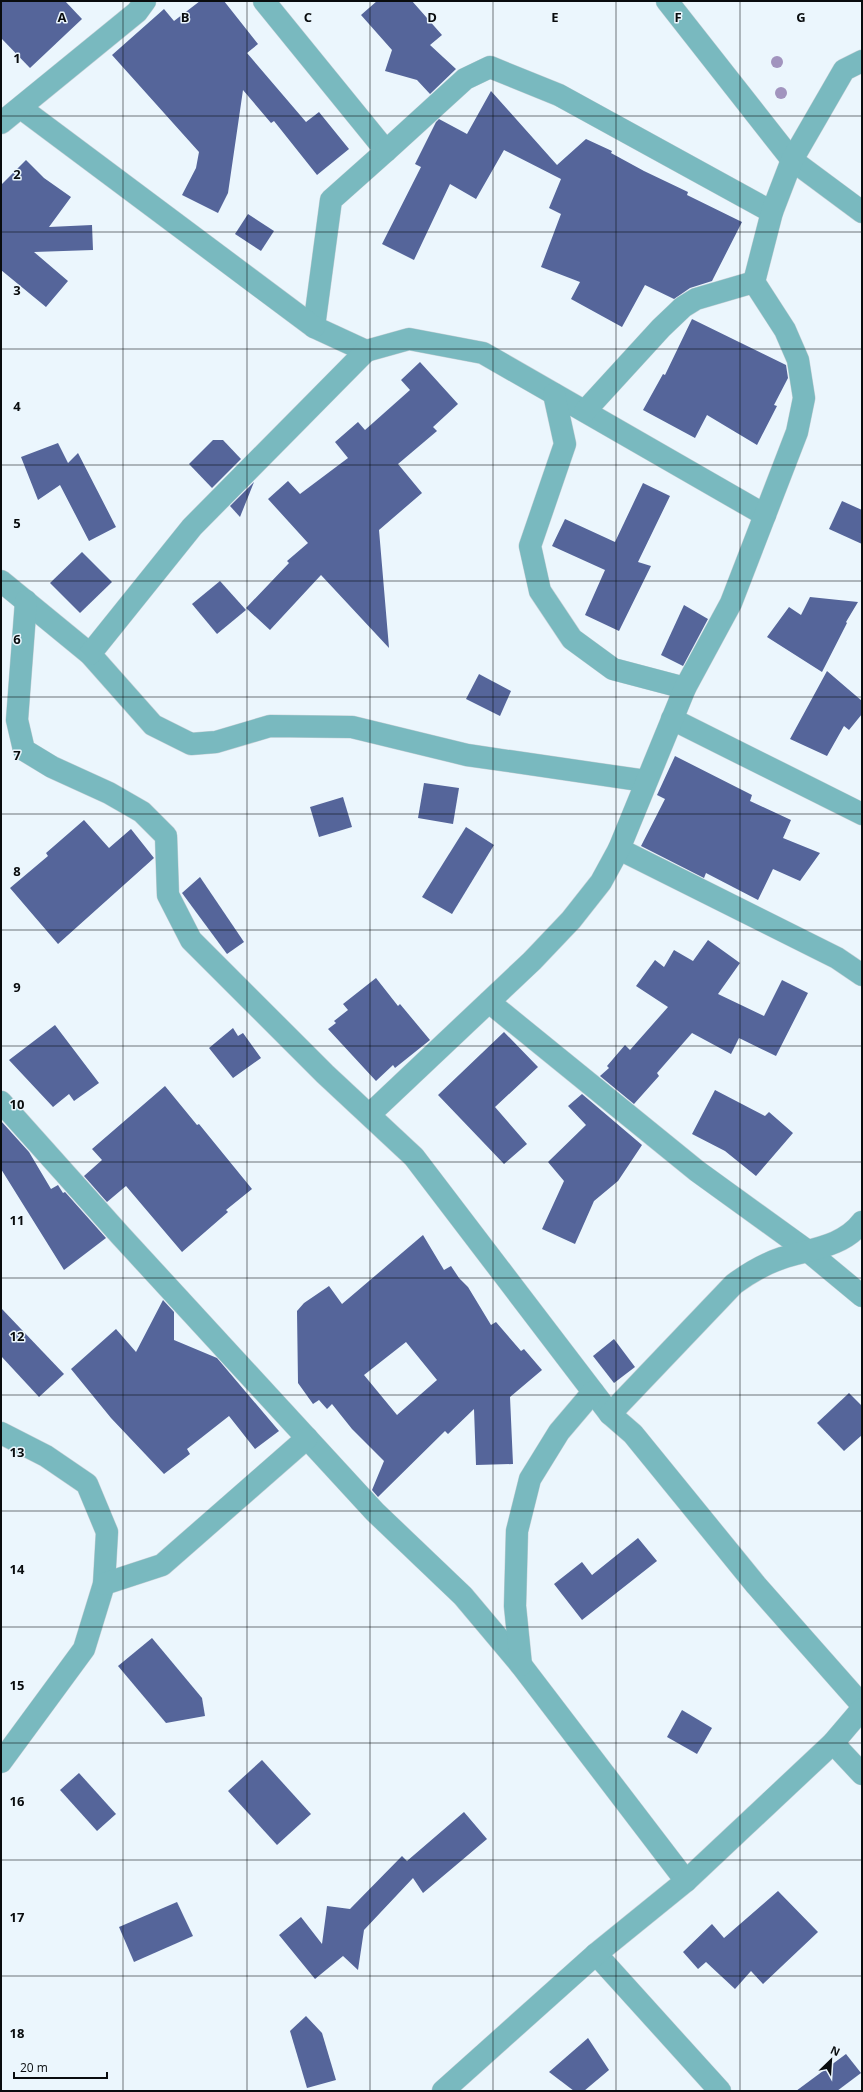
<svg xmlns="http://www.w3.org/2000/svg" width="863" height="2092" font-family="'Open Sans',sans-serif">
<rect width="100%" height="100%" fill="#ebf6fd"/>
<g fill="#55659a" fill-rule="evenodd">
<polygon points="1,1 65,1 82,19 30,68 1,38"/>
<polygon points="200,1 224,1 258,44 247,53 306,122 319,112 349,149 317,175 274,121 271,123 243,90 228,193 218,213 182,195 196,168 199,152 112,55 164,9 174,21"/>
<polygon points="377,1 412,1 442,35 430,45 456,69 430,94 417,80 385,71 392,50 361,15"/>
<polygon points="491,91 557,165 586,139 612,151 611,153 644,171 688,192 687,195 742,222 712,281 690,288 674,299 645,285 622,327 571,299 580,282 541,267 561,214 549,208 561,179 504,150 476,199 450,184 414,260 382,244 421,167 415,164 436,122 439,119 467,134"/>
<polygon points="26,160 44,178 71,197 49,227 92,225 93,250 34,252 68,281 46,307 1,270 1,185"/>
<polygon points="248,214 274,231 261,251 235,234"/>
<polygon points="692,319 786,365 788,378 774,405 777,406 757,445 707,415 695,438 643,410 663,374 665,375"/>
<polygon points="420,362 458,404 433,427 437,431 398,464 422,493 379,530 389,648 321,575 270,630 246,608 289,563 287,561 308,543 268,499 288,481 300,494 348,458 335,442 358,422 365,430 410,390 401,380"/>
<polygon points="213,440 223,440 241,459 212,488 189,464"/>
<polygon points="58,443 68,463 78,453 116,527 89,541 60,485 38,500 21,457"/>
<polygon points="254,482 240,517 230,506"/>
<polygon points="643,483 670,496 638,562 651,566 619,631 585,615 605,570 552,546 565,519 615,542"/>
<polygon points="842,501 862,510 862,544 829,529"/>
<polygon points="82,552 112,582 80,613 50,583"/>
<polygon points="220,581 246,610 217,634 192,604"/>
<polygon points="810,597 858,602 846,622 847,623 822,672 767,637 789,607 801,615"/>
<polygon points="684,605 708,619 683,666 661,655"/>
<polygon points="827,671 862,701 862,714 849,730 844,726 827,756 790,739"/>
<polygon points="479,674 511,691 500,716 466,699"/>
<polygon points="675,756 752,795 750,801 791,820 783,838 820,853 800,881 773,869 758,900 706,873 704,878 641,846 665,799 657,795"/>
<polygon points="424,783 459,788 453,824 418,818"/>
<polygon points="343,797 352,827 319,837 310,807"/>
<polygon points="84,820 109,848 131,829 154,858 58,944 10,888 48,856 46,853"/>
<polygon points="466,827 494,845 452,914 422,897"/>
<polygon points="200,877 244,942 227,954 182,893"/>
<polygon points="708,940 740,963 718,994 764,1016 782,980 808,993 776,1056 739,1038 731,1054 692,1033 657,1073 659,1076 634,1104 600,1076 609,1068 607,1066 625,1045 630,1050 668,1007 636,986 655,960 664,967 674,950 693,961"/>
<polygon points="376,978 398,1006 400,1004 430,1040 395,1068 393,1065 376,1081 328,1029 336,1023 334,1021 348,1010 343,1004"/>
<polygon points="55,1025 99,1083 74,1101 69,1094 53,1107 9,1060"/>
<polygon points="233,1028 238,1036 243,1033 261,1058 233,1078 209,1048"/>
<polygon points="504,1032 538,1067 495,1107 527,1144 504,1164 438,1095"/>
<polygon points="165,1086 197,1125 199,1124 252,1189 226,1210 228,1212 182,1252 126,1186 107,1202 84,1176 102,1160 92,1149"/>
<polygon points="715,1090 765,1116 769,1112 793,1133 756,1176 725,1151 692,1134"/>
<polygon points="582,1094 642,1145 618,1181 594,1201 575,1244 542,1229 564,1181 548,1162 586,1125 568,1106"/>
<polygon points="1,1121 29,1152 51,1189 58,1185 63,1193 65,1192 106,1238 64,1270 1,1169"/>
<path d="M423,1235l21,35 7,-4 8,12 9,9 23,38 5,-3 25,29 3,-2 18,21 -32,27 3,67 -37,1 -2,-56 -26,25 -3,-3 -67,66 -6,-7 12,-29 -32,-32 -20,-25 -5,5 -8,-9 -6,4 -15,-21 -1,-72 7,-8 25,-17 13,18zM406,1342l31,38 -40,35 -33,-40z"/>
<polygon points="163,1300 174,1312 174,1340 217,1358 279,1431 255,1449 229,1416 187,1449 190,1454 164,1474 111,1418 71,1369 116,1329 136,1352"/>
<polygon points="1,1308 64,1374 39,1397 1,1356"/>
<polygon points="614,1339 635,1367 614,1383 593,1356"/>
<polygon points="849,1393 862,1406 862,1435 844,1451 817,1423"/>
<polygon points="638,1538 657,1561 582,1620 554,1584 582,1562 592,1575"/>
<polygon points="152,1638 202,1698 205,1716 166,1723 118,1666"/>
<polygon points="682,1710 712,1728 697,1754 667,1737"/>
<polygon points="262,1760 311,1814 277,1845 228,1791"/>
<polygon points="79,1773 116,1814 97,1831 60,1790"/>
<polygon points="464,1812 487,1839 423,1893 413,1878 364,1930 358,1970 343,1956 315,1979 279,1935 301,1917 322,1944 327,1906 350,1909 402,1856 407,1861"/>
<polygon points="778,1891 818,1932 763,1984 751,1971 735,1989 706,1962 698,1969 683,1952 712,1924 724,1938"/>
<polygon points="177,1902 193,1936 134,1962 119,1927"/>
<polygon points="306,2016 322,2033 336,2080 307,2088 290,2031"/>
<polygon points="588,2038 609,2070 584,2091 574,2091 549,2072"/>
<polygon points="846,2054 861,2073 837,2091 796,2091"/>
</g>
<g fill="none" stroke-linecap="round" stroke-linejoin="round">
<defs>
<g id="street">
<polyline points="264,1 386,151 331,200 314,327 366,351 409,339 483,353 765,515"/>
<polyline points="667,1 792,160 862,212"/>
<polyline points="21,108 314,327"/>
<polyline points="1,123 137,12 145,1"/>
<polyline points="386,151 465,79 490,67 559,95 772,212"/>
<polyline points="554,394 565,444 530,546 540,591 572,639 613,669 685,688"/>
<polyline points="585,411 661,328 683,307 696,299 754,282"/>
<polyline points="1,581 90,654 153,725 191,744 216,742 270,726 352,727 467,755 646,781"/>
<polyline points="26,601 17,720 24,750 52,767 109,793 142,812 166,836 168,895 191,940 325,1074 414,1157 610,1414 633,1434 756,1585 862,1705"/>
<polyline points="90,654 192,527 366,351"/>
<polyline points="672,719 862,814"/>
<polyline points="619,849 837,958 862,975"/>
<polyline points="489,1002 697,1171 809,1252 862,1296"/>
<polyline points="1,1102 121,1236 375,1512 463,1596 521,1665 686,1881"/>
<polyline points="370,1114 532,961 571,920 601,882 619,849 685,688 731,603 797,432 804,398 798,360 785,330 754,282 772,212 792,160 844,70 862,61"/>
<path d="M610,1414l124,-130c15,-11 30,-20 48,-26 28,-9 61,-11 80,-36"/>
<polyline points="1,1433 46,1456 87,1484 107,1532 104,1584 84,1649 1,1762"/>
<polyline points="104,1584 162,1565 307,1438"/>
<polyline points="521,1665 515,1606 517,1531 530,1479 559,1432 593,1392"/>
<polyline points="833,1743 862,1774"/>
<polyline points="596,1954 720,2091"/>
<polyline points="443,2091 596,1954 686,1881 833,1743 862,1709"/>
</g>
</defs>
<use href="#street" stroke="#c7d1d7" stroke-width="23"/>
<use href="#street" stroke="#79b9bf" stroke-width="22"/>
</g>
<g fill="#a194be">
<circle cx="777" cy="62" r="6"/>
<circle cx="781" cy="93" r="6"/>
</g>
<path fill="none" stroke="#090c0e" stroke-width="1" stroke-opacity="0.55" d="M123,1v2090M247,1v2090M370,1v2090M493,1v2090M616,1v2090M740,1v2090M1,116h861M1,232h861M1,349h861M1,465h861M1,581h861M1,697h861M1,814h861M1,930h861M1,1046h861M1,1162h861M1,1278h861M1,1395h861M1,1511h861M1,1627h861M1,1743h861M1,1860h861M1,1976h861"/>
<g font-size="13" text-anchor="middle" font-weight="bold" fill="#090c0e" stroke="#ebf6fd" stroke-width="3" stroke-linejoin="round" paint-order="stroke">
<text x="62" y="22">A</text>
<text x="185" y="22">B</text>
<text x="308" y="22">C</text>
<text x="432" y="22">D</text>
<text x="555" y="22">E</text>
<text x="678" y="22">F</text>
<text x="801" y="22">G</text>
<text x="17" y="63">1</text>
<text x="17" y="179">2</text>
<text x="17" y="295">3</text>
<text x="17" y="411">4</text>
<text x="17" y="528">5</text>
<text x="17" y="644">6</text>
<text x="17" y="760">7</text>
<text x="17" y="876">8</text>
<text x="17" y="992">9</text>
<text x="17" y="1109">10</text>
<text x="17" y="1225">11</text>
<text x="17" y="1341">12</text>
<text x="17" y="1457">13</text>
<text x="17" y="1574">14</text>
<text x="17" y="1690">15</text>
<text x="17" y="1806">16</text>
<text x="17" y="1922">17</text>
<text x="17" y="2038">18</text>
</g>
<rect width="863" height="2092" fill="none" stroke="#090c0e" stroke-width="4"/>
<g transform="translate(831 2060) rotate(25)" stroke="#ebf6fd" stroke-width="3" paint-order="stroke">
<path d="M0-3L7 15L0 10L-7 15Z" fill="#090c0e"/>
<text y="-6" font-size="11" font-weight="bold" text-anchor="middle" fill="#090c0e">N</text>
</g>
<path d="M14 2072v6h93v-6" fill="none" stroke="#090c0e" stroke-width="2"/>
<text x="20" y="2072" font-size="12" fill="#090c0e" stroke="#ebf6fd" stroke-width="3" paint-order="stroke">20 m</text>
</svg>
